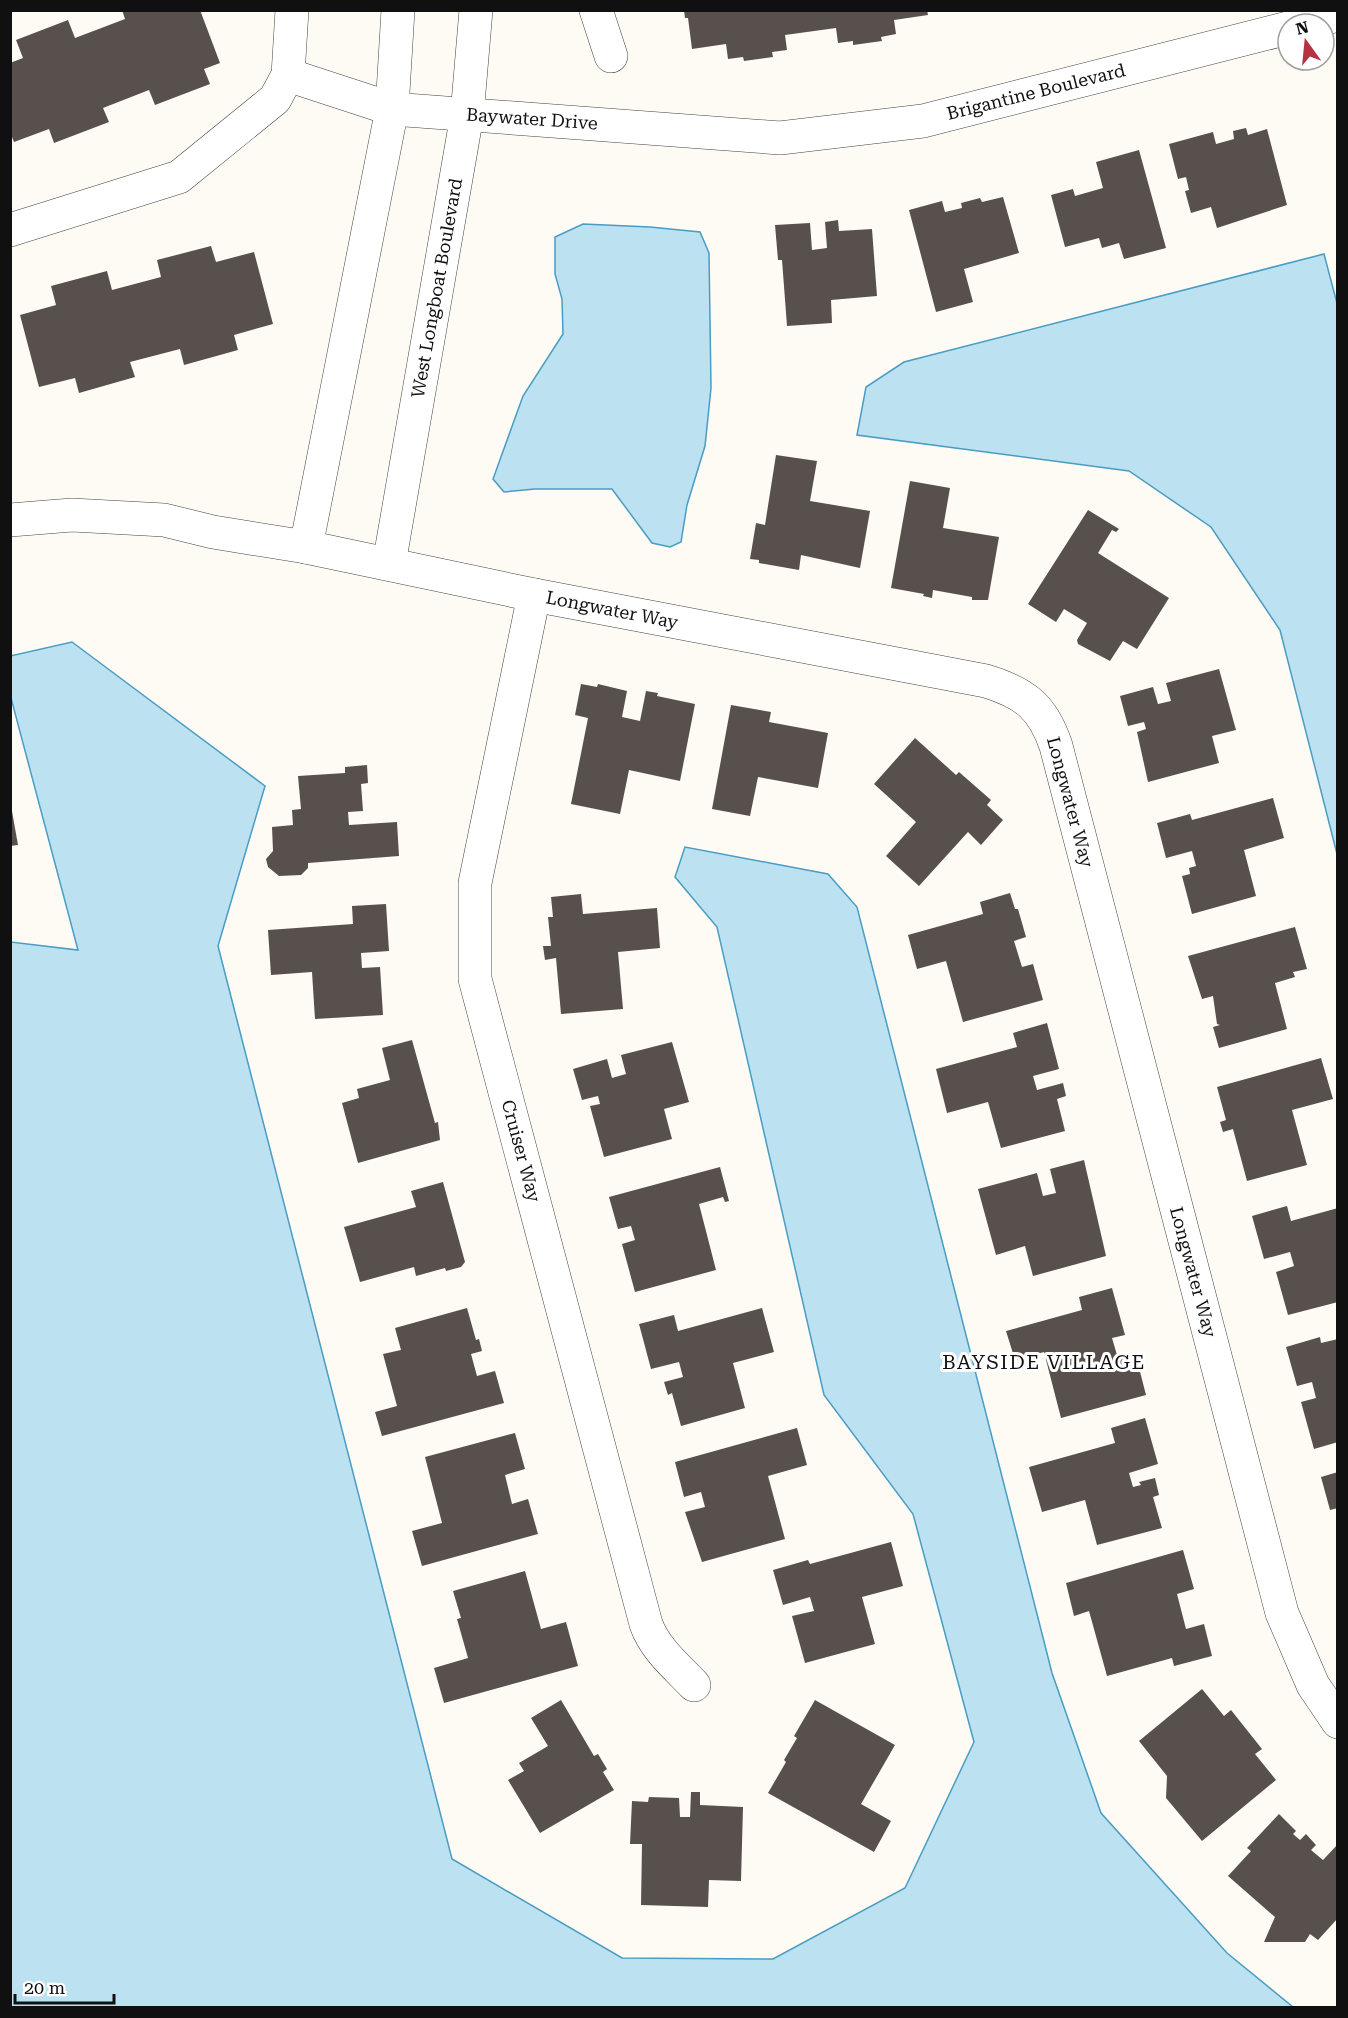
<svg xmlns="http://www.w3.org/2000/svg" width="1348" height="2018" font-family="'Roboto Serif',serif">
<rect width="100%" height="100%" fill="#fefbf4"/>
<g fill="#bce2f2" stroke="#499cc3" stroke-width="1.5">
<polygon points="583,224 650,227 700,232 709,253 711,388 705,446 687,505 681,542 670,547 652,543 612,489 535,489 504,492 493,479 523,396 563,334 562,299 555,274 555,237"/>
<polygon points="1324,254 1338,307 1337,854 1280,630 1211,527 1129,471 857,435 866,387 904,362"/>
<polygon points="72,642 265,786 218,946 452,1859 622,1958 773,1959 905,1888 974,1742 913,1514 824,1395 717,927 675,877 685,847 828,874 857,907 1052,1673 1101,1813 1227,1953 1293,2007 11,2007 11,942 78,950 11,698 10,656"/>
</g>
<g fill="#58504d">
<polygon points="122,10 200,10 220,63 204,69 210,84 155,105 149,90 103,108 109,122 54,143 49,129 14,142 10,132 10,63 23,58 16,40 68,20 75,38 125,19"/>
<polygon points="684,10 927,10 928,15 894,20 896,34 881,37 882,41 853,45 853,41 838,43 836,28 785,35 787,50 772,52 773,57 744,61 743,57 728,59 726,44 692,49 688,18 685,18"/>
<polygon points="1246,128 1248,135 1267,129 1287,205 1217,228 1211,207 1191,213 1185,191 1189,190 1186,177 1178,179 1169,144 1213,132 1216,144 1234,139 1233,131"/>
<polygon points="1139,150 1166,248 1124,259 1119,243 1102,248 1099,238 1065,247 1051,195 1073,189 1075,196 1103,188 1096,162"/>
<polygon points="1003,197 1019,253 964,269 973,302 936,312 909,210 942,201 945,212 962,208 961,203 980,198 982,202"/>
<polygon points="838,220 839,231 872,229 877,296 831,300 832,323 787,326 782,260 778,260 775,225 810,223 812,250 827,248 825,222"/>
<polygon points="211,246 216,262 254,252 273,324 234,335 238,350 184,365 180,349 130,362 135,377 79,393 75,378 39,387 20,315 56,305 51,286 107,271 112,290 161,277 157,260"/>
<polygon points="776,455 817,461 810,501 870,511 860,568 801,555 799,570 759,563 759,560 750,559 756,523 765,525"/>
<polygon points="910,481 950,488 943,528 999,537 988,600 972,600 972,597 933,590 932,598 923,596 924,594 891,588"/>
<polygon points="1088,510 1119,529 1116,532 1112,530 1098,553 1169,598 1137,649 1123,641 1110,661 1078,644 1077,640 1087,623 1064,609 1056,622 1028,604"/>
<polygon points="1219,669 1236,730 1212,736 1219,763 1148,782 1137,732 1146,729 1144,722 1128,726 1120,696 1153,687 1158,704 1171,701 1166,683"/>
<polygon points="581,684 597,687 598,684 627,691 622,717 640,721 646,691 658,693 657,696 695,704 680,781 629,770 620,814 571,804 588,718 575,715"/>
<polygon points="731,705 771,712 769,722 828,733 818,788 758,777 750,816 712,809"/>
<polygon points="915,738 956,775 959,772 991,800 987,805 1003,820 981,845 968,832 919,886 886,856 916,822 874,784"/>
<polygon points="367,765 368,783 361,784 363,811 348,812 349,825 397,822 399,856 308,863 308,868 301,875 279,876 268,867 266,859 273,851 272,827 293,825 292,810 301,809 298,776 345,773 345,767"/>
<polygon points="1273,798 1284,838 1244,850 1256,896 1192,914 1182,876 1190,874 1189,868 1196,866 1192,851 1166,858 1157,823 1190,814 1192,820"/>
<polygon points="10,800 18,845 10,846"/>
<polygon points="1010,893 1015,909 1018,909 1026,937 1014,941 1022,967 1033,964 1043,1000 963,1022 946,961 917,969 908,935 983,914 980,902"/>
<polygon points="581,894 583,914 657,908 660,948 618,952 623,1009 561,1014 556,958 545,960 543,946 551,946 548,917 553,917 551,897"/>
<polygon points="386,904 389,951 361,953 362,968 380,967 383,1015 315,1019 312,972 271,975 268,930 353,924 352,906"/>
<polygon points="1295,927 1307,969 1293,972 1295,977 1275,983 1287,1029 1219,1048 1213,1027 1220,1025 1217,1024 1213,996 1202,999 1188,956"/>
<polygon points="1047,1023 1059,1069 1033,1076 1037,1090 1063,1083 1066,1096 1057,1099 1065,1131 1001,1148 988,1102 947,1113 936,1069 1017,1047 1013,1033"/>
<polygon points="412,1040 435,1123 438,1122 440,1140 358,1163 342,1103 359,1098 357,1089 390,1080 382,1048"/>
<polygon points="672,1042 689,1102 664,1109 672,1139 604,1157 590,1106 600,1104 598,1096 582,1100 573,1069 607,1059 612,1078 626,1074 621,1055"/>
<polygon points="1321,1058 1333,1099 1292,1110 1307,1165 1247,1181 1233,1129 1223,1132 1220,1122 1226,1120 1217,1087"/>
<polygon points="1084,1160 1106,1256 1033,1276 1025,1246 996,1255 978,1189 1037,1173 1043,1196 1056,1193 1050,1169"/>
<polygon points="720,1167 729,1201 725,1202 723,1197 699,1204 716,1270 635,1292 622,1244 635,1240 631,1226 618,1229 609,1197"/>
<polygon points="443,1182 465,1262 461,1267 446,1271 445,1268 416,1276 414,1267 360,1282 344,1227 416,1207 411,1191"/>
<polygon points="1287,1206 1291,1221 1338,1208 1338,1302 1288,1315 1276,1272 1294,1266 1290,1252 1264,1259 1252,1216"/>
<polygon points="1112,1288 1125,1335 1112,1338 1117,1355 1124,1354 1126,1363 1137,1360 1146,1395 1061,1418 1044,1352 1015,1360 1006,1331 1082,1310 1079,1297"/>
<polygon points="467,1308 476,1340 479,1339 482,1351 471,1354 477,1376 495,1371 504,1403 382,1436 375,1412 397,1406 383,1354 401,1350 395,1328"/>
<polygon points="762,1308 774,1352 733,1363 745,1408 681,1426 672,1393 668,1395 664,1382 683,1377 679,1362 651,1369 639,1324 674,1315 678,1331"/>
<polygon points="1320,1337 1321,1343 1338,1339 1338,1442 1314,1449 1301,1402 1316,1398 1312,1382 1297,1386 1286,1347"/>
<polygon points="1145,1418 1158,1464 1129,1473 1133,1487 1141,1485 1139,1482 1155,1478 1159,1495 1153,1497 1162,1528 1097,1545 1085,1500 1042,1512 1029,1467 1115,1443 1111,1428"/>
<polygon points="797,1428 807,1465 768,1476 785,1539 702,1562 685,1512 705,1507 701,1492 684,1497 675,1462"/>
<polygon points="515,1433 525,1469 505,1475 512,1504 528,1499 538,1534 422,1566 412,1531 442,1523 425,1457"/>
<polygon points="1338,1472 1338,1508 1330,1510 1321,1477"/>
<polygon points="891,1542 903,1586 862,1597 875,1644 805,1663 792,1616 814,1611 810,1597 783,1605 773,1570 808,1560 810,1564"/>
<polygon points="1183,1550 1194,1589 1177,1594 1186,1629 1204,1624 1212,1656 1174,1666 1172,1658 1107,1676 1089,1611 1074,1616 1066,1583"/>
<polygon points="525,1571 541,1629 566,1622 578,1666 444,1703 434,1668 468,1658 457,1619 461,1618 453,1591"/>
<polygon points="1202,1689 1224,1716 1231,1710 1262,1749 1255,1754 1276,1780 1202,1841 1166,1798 1167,1776 1139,1741"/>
<polygon points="561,1700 594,1756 598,1754 607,1769 603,1772 614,1790 540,1833 508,1780 524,1771 519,1763 548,1746 531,1718"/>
<polygon points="815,1700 895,1745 861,1804 891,1821 874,1852 768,1793 786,1762 784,1760 797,1738 794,1736"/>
<polygon points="691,1792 700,1792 700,1805 743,1807 741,1881 709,1880 708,1907 641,1905 642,1844 630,1844 632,1801 648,1802 649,1797 679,1798 680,1817 690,1817"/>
<polygon points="1279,1814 1296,1831 1293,1834 1300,1840 1306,1834 1316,1845 1311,1850 1323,1860 1338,1844 1338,1918 1318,1940 1310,1934 1305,1942 1264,1942 1275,1917 1228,1876 1251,1851 1247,1848"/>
</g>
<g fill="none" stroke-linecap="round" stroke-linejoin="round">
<defs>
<g id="minor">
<polyline points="596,10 611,56"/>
<polyline points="1302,24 1338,15"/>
<polyline points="288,75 392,109 780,138 923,121 1288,28"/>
<polyline points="10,230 179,177 275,99 288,75 292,10"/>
<path d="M10,520l62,-5 92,5 49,12 93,15 228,48 452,86c39,12 57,26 70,65l226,867 31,72 25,37"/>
<polyline points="306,547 392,109 398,10"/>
<polyline points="389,564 467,115 476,10"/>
<path d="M534,595l-59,288v96l171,645c9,25 30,42 48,61"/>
</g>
</defs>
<use href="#minor" stroke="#434343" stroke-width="34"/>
<use href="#minor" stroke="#fff" stroke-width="33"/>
</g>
<g text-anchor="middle" stroke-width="6" stroke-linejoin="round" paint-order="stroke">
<g font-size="18" fill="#101010" stroke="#fff">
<text transform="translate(1036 92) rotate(-14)" y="6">Brigantine Boulevard</text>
<text transform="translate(532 119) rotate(4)" y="6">Baywater Drive</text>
<text transform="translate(437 288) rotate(-80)" y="6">West Longboat Boulevard</text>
<text transform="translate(612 610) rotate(11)" y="6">Longwater Way</text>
<text transform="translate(1070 802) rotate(75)" y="6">Longwater Way</text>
<text transform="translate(521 1151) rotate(75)" y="6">Cruiser Way</text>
<text transform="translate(1193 1272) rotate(75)" y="6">Longwater Way</text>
</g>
<g font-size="20" letter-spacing="1.5" fill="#101010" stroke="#fff">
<text x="1044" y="1369">BAYSIDE VILLAGE</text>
</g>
</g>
<rect width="1348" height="2018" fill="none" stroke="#101010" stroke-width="24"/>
<g transform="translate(1306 42) rotate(345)"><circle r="28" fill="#ffffff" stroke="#9f9f9f" stroke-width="1.5"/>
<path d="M0-4.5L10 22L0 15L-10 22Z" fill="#b53243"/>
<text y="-9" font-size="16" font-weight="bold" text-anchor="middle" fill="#101010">N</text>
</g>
<path d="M15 1994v9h99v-9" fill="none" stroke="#101010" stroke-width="3"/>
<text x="24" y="1994" font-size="18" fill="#101010" stroke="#ffffff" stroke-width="4.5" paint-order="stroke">20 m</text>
</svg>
